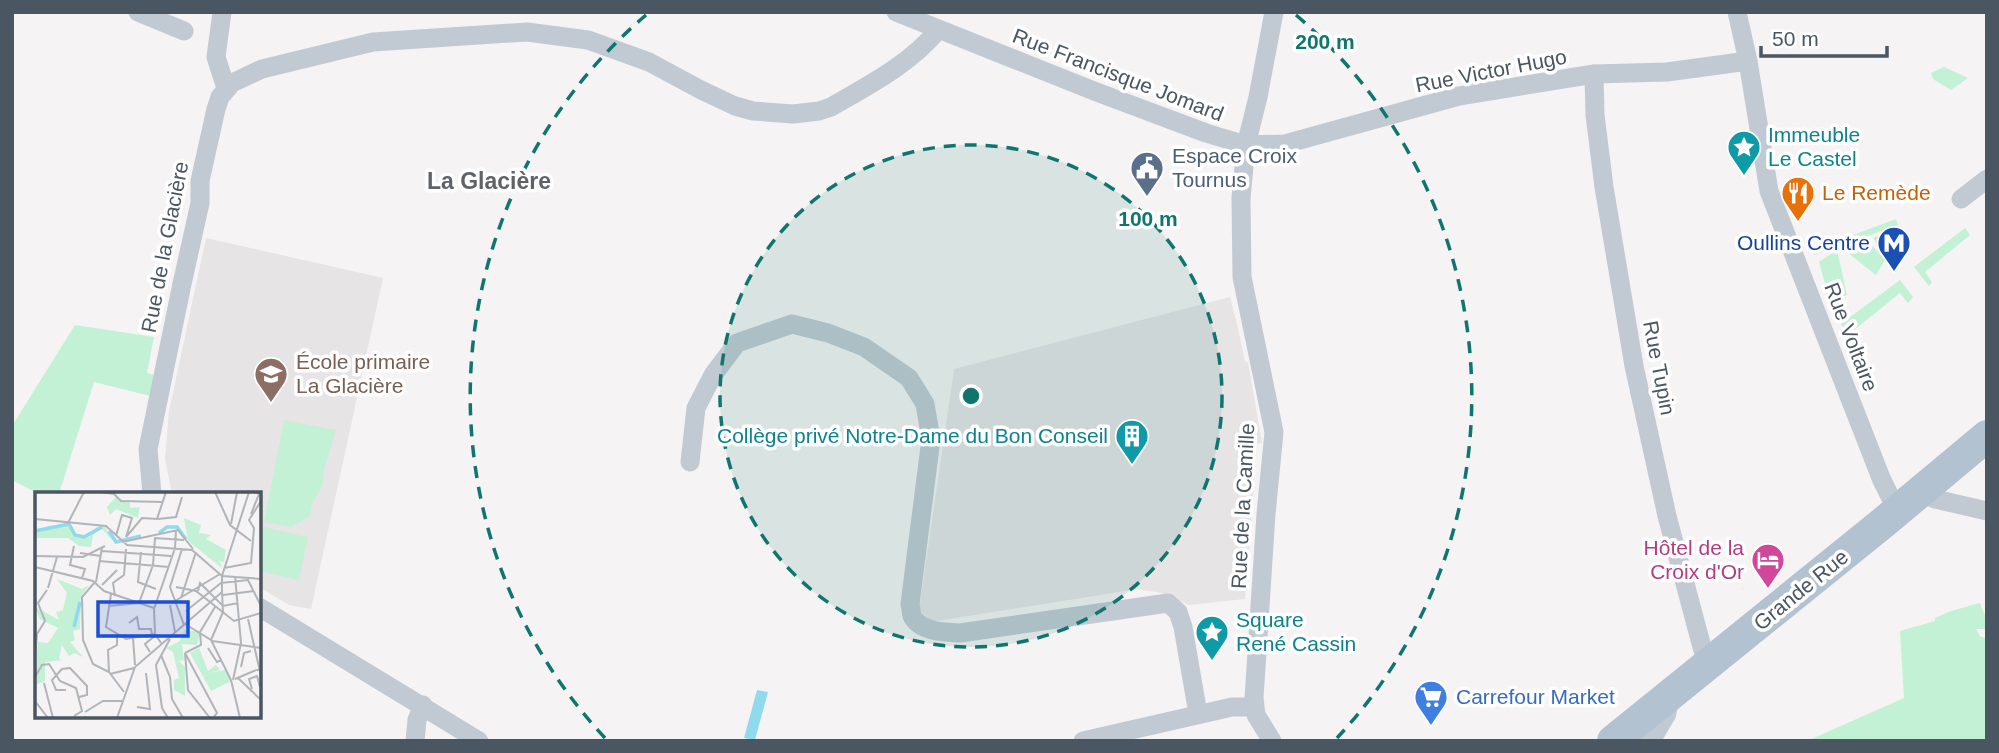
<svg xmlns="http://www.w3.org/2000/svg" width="1999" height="753" font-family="Arial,sans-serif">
<rect width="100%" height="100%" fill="#f5f3f3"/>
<g fill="#e6e4e5">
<polygon points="206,238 383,278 311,609 289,605 259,587 259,494 172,494 165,459 169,411"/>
<polygon points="1230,297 1238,328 1245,362 1248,362 1262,443 1257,444 1245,599 1189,605 1162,593 1137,589 931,622 919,610 954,369"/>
</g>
<g fill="#c3f1d5">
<polygon points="1944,67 1968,78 1951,90 1933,79 1931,73"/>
<polygon points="1896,219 1898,225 1814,255 1813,250"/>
<polygon points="1899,228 1905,245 1889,257 1873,238"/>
<polygon points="1965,228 1970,235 1925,272 1932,282 1929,286 1914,267"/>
<polygon points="1867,240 1885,260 1876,275 1843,249"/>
<polygon points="1837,250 1847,295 1830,301 1819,262"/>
<polygon points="1900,280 1913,297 1908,303 1900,293 1848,335 1841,324"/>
<polygon points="75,325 154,337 147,373 156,376 151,396 94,382 59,494 39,494 12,480 12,426"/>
<polygon points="284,420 336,430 324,470 323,484 312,504 310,516 291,527 264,522"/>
<polygon points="259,526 308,537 299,580 259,571"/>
<polygon points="1980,603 1987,621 1987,629 1976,629 1980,636 1987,639 1987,741 1807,741 1904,698 1900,631 1935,621 1935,618 1951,611"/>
</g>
<polygon fill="#90daee" points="757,690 768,692 755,740 744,738"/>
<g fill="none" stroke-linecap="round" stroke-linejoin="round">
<g stroke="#c1cad2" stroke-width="19">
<polyline points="138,12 184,31"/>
<polyline points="222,12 216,57 226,88"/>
<polyline points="896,12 1094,91 1206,133 1246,145 1285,144 1459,96 1594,74 1667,72 1748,61"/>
<polyline points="1737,12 1748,61 1769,191 1881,478 1897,511"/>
<polyline points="1594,74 1595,115 1604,187 1634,366 1667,516 1707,666"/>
<polyline points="1961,199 1987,179"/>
<path d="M690,462l6,-54 17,-33 24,-32 55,-19 36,9 36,14 45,31 16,26 6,35 -21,165c1,4 1,8 2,12 8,16 33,16 48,17l208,-30 10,9 5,15 15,87"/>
<polyline points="1921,492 1935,499 1987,511"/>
<path d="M152,494l-4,-45 34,-165 18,-81v-22l16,-72 4,-12 12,-14 30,-14 111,-27 154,-10 61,8 61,22 52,28 34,16 18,5 40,3 26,-3 12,-4c38,-22 79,-43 107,-77"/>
<polyline points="259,607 479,741"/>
<polyline points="415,741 417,720 423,705"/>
<polyline points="1083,741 1232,707 1254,707"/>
<polyline points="1272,741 1256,715 1254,698 1266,514 1274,432 1242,277 1241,198 1246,145 1258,97 1274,12"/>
</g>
<polyline stroke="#c1cad2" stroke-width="24" points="1648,741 1664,714 1668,697"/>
<polyline stroke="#b3c2d1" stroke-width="32" points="1613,741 1884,522 1987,436"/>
</g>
<circle cx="971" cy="396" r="251" fill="#0f766e" fill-opacity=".12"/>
<g fill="none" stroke="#0f766e" stroke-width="3.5" stroke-dasharray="12 9">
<circle cx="971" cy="396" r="251"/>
<path d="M605 738A501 501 0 0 1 646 15M1296 15A501 501 0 0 1 1337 738"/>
</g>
<defs>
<symbol id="sight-pin" viewBox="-11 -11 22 30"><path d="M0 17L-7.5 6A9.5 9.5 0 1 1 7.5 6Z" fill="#0f9aa8" stroke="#fff"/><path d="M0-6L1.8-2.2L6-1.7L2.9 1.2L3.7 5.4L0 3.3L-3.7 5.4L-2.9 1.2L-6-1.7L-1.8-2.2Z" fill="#fff"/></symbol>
<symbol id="civic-pin" viewBox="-11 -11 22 30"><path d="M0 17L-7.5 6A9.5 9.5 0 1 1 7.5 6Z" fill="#5c6f8a" stroke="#fff"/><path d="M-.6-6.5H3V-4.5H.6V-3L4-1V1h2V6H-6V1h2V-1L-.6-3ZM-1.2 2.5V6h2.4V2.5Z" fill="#fff"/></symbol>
<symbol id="restaurant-pin" viewBox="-11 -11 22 30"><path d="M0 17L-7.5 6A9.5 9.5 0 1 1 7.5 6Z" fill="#e8710a" stroke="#fff"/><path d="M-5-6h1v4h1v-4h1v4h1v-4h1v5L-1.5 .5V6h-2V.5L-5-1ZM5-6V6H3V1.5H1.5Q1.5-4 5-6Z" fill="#fff"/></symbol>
<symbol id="metro-pin" viewBox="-11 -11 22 30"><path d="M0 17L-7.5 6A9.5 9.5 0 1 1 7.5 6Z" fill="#1a4fb4" stroke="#fff"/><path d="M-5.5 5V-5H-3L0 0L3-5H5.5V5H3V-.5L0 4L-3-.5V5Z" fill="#fff"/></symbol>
<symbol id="school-pin" viewBox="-11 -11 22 30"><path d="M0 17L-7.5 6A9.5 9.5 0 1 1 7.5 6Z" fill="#8d6e63" stroke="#fff"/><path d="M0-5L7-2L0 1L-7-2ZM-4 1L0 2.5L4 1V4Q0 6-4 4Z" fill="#fff"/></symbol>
<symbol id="building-pin" viewBox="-11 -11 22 30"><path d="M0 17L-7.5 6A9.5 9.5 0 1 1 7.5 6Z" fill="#0f9aa8" stroke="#fff"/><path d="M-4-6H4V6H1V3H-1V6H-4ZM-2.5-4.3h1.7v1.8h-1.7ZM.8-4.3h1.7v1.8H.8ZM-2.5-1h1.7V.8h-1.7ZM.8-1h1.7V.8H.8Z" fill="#fff"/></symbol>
<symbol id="hotel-pin" viewBox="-11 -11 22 30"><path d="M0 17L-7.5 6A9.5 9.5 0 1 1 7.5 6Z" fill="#d1479c" stroke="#fff"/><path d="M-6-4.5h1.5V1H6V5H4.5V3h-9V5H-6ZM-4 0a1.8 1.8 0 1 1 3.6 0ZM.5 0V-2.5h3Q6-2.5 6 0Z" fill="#fff"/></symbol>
<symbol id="supermarket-pin" viewBox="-11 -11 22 30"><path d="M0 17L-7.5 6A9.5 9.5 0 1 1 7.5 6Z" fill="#3f7fe0" stroke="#fff"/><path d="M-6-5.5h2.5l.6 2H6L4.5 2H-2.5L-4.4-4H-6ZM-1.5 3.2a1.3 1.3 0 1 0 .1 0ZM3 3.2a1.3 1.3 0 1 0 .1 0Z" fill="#fff"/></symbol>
</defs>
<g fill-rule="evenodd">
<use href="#sight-pin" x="1725" y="128" width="38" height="52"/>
<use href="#civic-pin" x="1128" y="149" width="38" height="52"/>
<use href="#restaurant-pin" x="1779" y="174" width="38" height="52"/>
<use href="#metro-pin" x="1875" y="224" width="38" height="52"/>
<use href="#school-pin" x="252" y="355" width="38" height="52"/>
<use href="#building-pin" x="1113" y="417" width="38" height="52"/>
<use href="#hotel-pin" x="1749" y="541" width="38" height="52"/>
<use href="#sight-pin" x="1193" y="613" width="38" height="52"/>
<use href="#supermarket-pin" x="1412" y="678" width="38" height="52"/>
</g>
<g text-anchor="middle" stroke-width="7" stroke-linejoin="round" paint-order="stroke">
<g font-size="21" fill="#4a5661" stroke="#fff">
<text transform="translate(1491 71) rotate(-11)" y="7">Rue Victor Hugo</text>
<text transform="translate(1118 75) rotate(21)" y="7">Rue Francisque Jomard</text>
<text transform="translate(165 247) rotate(-79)" y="7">Rue de la Glacière</text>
<text transform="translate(1851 337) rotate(69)" y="7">Rue Voltaire</text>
<text transform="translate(1659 368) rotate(79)" y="7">Rue Tupin</text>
<text transform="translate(1243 506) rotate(-87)" y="7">Rue de la Camille</text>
<text transform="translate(1801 590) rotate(-39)" y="7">Grande Rue</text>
</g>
<g font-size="21" fill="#0d838f" stroke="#fff" text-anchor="start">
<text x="1768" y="142">Immeuble<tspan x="1768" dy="24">Le Castel</tspan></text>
<text x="1108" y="443" text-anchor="end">Collège privé Notre-Dame du Bon Conseil</text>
<text x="1236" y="627">Square<tspan x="1236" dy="24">René Cassin</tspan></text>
</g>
<g font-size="21" fill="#4e5e75" stroke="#fff" text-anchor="start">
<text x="1172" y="163">Espace Croix<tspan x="1172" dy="24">Tournus</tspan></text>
</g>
<g font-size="21" fill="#c56008" stroke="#fff" text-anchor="start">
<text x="1822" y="200">Le Remède</text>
</g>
<g font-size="21" fill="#164399" stroke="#fff" text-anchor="end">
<text x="1870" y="250">Oullins Centre</text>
</g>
<g font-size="21" fill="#785e54" stroke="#fff" text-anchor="start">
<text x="296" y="369">École primaire<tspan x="296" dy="24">La Glacière</tspan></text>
</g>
<g font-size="21" fill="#b23c85" stroke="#fff" text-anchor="end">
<text x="1744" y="555">Hôtel de la<tspan x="1744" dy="24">Croix d'Or</tspan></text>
</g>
<g font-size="21" fill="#366cbe" stroke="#fff" text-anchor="start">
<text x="1456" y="704">Carrefour Market</text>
</g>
<g font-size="23" font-weight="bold" fill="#5f6368" stroke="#fff">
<text x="489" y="189">La Glacière</text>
</g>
</g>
<g transform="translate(35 492)">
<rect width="226" height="226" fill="#f5f3f3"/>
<path d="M81,5l14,6v5l10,-1 -2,11 -22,-9 -6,6 -3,-8zM149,26l17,7 -2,8 12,2 -5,4 20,11 -2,12 -5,-1 3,7 -34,-27zM34,32l6,10 8,2 16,-10 6,1 9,14h7l-7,1 -13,-14 -8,7 -2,12 -12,-1 -11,-8h-33v-10l3,4 10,-6zM22,87l25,10 7,-4 -8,11 -1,33 -7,2 2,9 -5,2 13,15 -9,-4 -5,3 -7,-11 -3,14 4,1 -18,2v19l-10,4 3,-43 10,1 10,-15 -18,-9 -5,-12 24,13 -3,-8 7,-2 4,-17zM149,138l16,2 -3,13 -15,-1 2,16 -5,1 6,6v29l-11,-6v-10l5,-2 -6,-26 -7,-4 14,-7zM164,156l9,23 8,-6 4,5 -12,3 17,-3 6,11 -20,10 -21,-38z" fill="#c3f1d5"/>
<path fill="none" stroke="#90daee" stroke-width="3.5" d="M0,39l34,-7 6,11 9,2 18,-10M74,39l7,11 25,-6M124,41l8,-6h10l9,12M39,135l6,-25"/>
<path fill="none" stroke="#b1b4b9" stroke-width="2" d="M66,0l13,2 7,7 42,1M180,0l15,33 21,16M216,22l8,-20 -4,-2M0,27l71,7 21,19 65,5 30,26M123,27l18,-2 6,-20M33,31l16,-31M196,32l6,-32M81,44l6,-21 10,3 -6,19M91,45l16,-19 15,1 9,-27M87,50l56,-12 15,19M39,54l-4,19 15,4 -3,9M147,57l-12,38 14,38M67,59l69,5M106,60l-3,30 18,7M45,61l21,3M0,64l48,1 22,-11M64,69l70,6M0,75l58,14 11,10 50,17M189,76l27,-5 3,-35 -5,-8 12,-19M187,84l39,3M60,90l-13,15 1,43 10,24 16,8 15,20M61,90l6,-34M67,93l15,-15M141,95l20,4 38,30 27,-8M13,96l9,-31M163,99l2,-8 23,23 15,-3M76,102l-5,33 20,12 29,-5M188,103l31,-4M80,104l-2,-13 11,-8 2,-26M146,106l15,-46M140,109l45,-27M104,111l14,-38 2,-27 29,2M135,113l5,27M73,114l32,-3M151,119l35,-28 27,-3 13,26M213,127l13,57M94,131l8,-6 2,12h12l1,5M150,132l26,16 20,40M165,140l15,-25M98,146l2,27M176,148l12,-28 -1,-20M177,149l49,7M126,151l-6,-9 -1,-25 21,-61 1,-18M173,156l9,14 5,-2M115,160l-5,-8 11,-9M150,161l32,60 -4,5M150,161l3,37 22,28M150,161l16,-8 -1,-13M126,163l9,22 2,22 11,19M0,165l2,-23 8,-13 -7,-18 9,-13M206,175l3,-14 7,-2M74,180l-1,-22 9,-5v-12M75,182l24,-6M0,185l7,-12 7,-1 11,17 16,7 6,23 -8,5M203,186l23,22M200,187l26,-11M196,188l9,38M198,188l8,-37 -6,-67M9,191l9,35M217,197l-3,-10 8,-3 3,11M31,198h-10l-4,-10 10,-11 8,-1 17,18v9l-8,2M0,209l13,17M102,215l13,2 -4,-36M50,220l18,-11h19M82,226l18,-51 87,-75v-16l27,-84M133,226l-6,-10 -6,-43 14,-26"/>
<path fill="#1d4ed8" fill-opacity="0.15" stroke="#1d4ed8" stroke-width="3.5" d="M63,110h90v34h-90z"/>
<rect width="226" height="226" fill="none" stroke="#4a5661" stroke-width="3.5"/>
</g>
<circle cx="971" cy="396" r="10" fill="#0f766e" stroke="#fff" stroke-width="3.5"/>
<g font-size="21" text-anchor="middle" font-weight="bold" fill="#0f766e" stroke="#fff" stroke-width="7" stroke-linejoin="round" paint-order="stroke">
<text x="1325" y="49">200 m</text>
<text x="1148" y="226">100 m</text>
</g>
<rect width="1999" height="753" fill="none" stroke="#4a5661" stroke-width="28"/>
<path d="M1761 46v10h126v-10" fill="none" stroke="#4a5661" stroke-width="3.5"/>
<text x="1772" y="46" font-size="21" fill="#4a5661" stroke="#ffffff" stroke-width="5" paint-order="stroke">50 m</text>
</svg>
